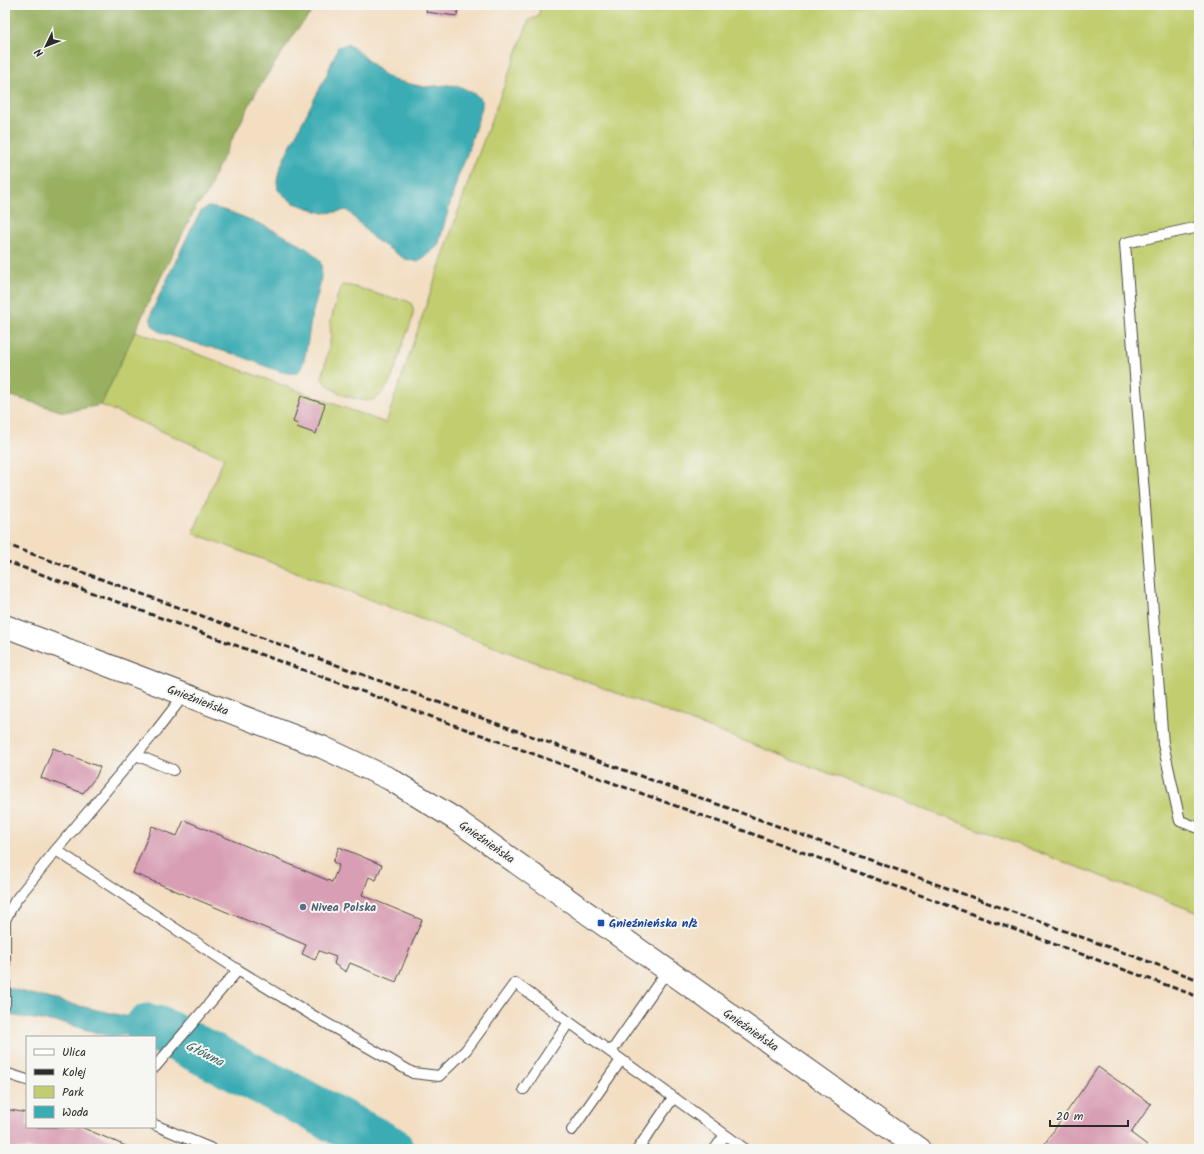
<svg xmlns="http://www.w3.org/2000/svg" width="1204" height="1154" font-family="Kalam,sans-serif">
<rect width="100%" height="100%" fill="#f6f6f2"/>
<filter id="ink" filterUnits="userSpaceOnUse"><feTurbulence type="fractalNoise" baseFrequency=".025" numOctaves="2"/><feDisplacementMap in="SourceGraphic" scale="8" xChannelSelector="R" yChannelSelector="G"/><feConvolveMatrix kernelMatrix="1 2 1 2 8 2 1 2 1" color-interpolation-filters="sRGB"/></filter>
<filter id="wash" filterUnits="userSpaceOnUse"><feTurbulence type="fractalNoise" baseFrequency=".012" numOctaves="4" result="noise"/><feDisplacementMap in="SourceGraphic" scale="16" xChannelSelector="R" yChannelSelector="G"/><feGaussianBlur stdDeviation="0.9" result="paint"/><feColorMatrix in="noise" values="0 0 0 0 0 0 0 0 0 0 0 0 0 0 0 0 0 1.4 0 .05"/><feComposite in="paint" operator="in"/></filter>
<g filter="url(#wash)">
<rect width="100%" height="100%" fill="#f3dec2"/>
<g fill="#c1cd6e" stroke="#767c4c">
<polygon points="541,5 1199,5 1199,913 193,533 224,458 101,405 135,331 386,423 472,171 529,20 538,17"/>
<path d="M342,285c18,1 33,10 50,13 4,1 9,1 13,2 2,0 6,3 7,5 5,10 -6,29 -9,38 -6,17 -12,55 -35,58 -4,0 -10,-2 -15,-3 -11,-2 -24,-10 -31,-19l9,-43 -1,-12 7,-27z"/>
</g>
<path fill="#98b061" stroke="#626e46" d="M5,5h323l-16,7 -12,14 -17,25 -27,41 -42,83c-3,12 -7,23 -17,30l-45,90 -51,110 -37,7 -59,-18z"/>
<g fill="#3aacb3" stroke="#326c6f">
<polygon points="347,44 356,49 383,74 393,80 424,87 447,85 459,86 475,94 482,100 482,107 465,160 458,176 438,246 418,262 405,259 373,238 347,210 336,212 323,213 294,203 286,197 278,190 277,181 279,171 286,154 327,74 338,47"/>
<path d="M207,207c19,-1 104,37 113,54 2,5 2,10 1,15 -1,15 -7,29 -10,44 -2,11 -5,41 -11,50 -1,1 -4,3 -5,3 -11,3 -43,-13 -55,-17 -17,-5 -34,-10 -52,-15 -10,-4 -36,-7 -37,-21 -1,-3 1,-6 1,-9l39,-82 10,-18z"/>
<polygon points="5,987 66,1003 124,1016 151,1018 195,1038 201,1039 211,1045 200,1064 183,1050 162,1038 137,1031 111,1037 64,1023 20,1017 5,1014"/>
</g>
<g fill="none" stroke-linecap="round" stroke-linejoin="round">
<polyline stroke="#3aacb3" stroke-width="47" points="148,1027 160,1030 289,1095 390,1149"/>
</g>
<g id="blocks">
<g fill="#d89eb4">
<polygon points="427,5 458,5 457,16 426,12"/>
<polygon points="301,396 325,404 316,434 297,427 298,424 293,422"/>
<polygon points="53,748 63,752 63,753 100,767 96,777 83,793 41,778"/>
<polygon points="184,820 332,882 339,865 333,862 339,847 382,865 376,880 369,877 362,895 422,920 396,982 350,963 346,972 334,964 336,957 319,951 315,960 302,954 306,945 133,873 152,826 177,836"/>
<polygon points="1098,1067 1151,1104 1131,1133 1147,1145 1144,1149 1041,1149"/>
<polygon points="5,1109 27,1113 27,1127 81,1127 133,1149 5,1149"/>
</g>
</g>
</g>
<g filter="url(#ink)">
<use href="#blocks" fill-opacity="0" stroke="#494642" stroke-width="1"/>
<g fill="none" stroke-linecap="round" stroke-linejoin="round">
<defs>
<g id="lane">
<polyline points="1199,227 1125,243 1163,744 1180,821 1199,828"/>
<polyline points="184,695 157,730 56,850 238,970 312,1015 413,1073 439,1076 466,1050 515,983 745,1149"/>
<polyline points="136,755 173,770"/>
<polyline points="5,1004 5,920 15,901 56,850"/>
<polyline points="611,1052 667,971"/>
<polyline points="155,1067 238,970"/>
<polyline points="5,1073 27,1080"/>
<polyline points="524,1089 569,1022"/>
<polyline points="155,1125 212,1149"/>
<polyline points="572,1130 621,1060"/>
<polyline points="638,1149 673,1098"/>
<polyline points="715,1149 725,1135"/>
</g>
<polyline id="secondary" points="5,626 322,747 390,779 455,819 919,1149"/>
</defs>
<use href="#lane" stroke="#494642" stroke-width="12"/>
<use href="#secondary" stroke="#494642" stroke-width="24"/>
<use href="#lane" stroke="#fff" stroke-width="10"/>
<use href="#secondary" stroke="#fff" stroke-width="22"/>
<g stroke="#2b2b2b" stroke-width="3" stroke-dasharray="6 3" stroke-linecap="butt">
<polyline points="5,544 1199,980"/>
<polyline points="5,561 1199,997"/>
</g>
</g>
</g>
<circle fill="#5c6f8a" stroke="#f6f6f2" stroke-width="1.5" cx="303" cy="907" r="4"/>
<rect fill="#1a4fb4" stroke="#f6f6f2" stroke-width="1.5" x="597" y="919" width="8" height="8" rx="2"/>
<g text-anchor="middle" stroke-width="4" stroke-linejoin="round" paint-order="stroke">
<g font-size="12" fill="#2b2b2b" stroke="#f6f6f2">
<text transform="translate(198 700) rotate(21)" y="4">Gnieźnieńska</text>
<text transform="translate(487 842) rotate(35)" y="4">Gnieźnieńska</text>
<text transform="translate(751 1030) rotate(35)" y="4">Gnieźnieńska</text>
</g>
<g font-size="12" font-weight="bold" fill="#4e5e75" stroke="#f6f6f2" text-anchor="start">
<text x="311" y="911">Nivea Polska</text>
</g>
<g font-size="12" font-weight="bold" fill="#164399" stroke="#f6f6f2" text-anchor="start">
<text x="609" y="927">Gnieźnieńska n/ż</text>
</g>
<g font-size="13" font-style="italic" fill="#315f61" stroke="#f6f6f2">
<text transform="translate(205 1053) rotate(27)" y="5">Główna</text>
</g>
</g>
<rect width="1204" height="1154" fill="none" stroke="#f6f6f2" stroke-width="20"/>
<rect x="26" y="1036" width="130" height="92" fill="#f6f6f2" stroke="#a5a5a2"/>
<rect x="34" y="1049" width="20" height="6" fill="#ffffff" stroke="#a5a5a2"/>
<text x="62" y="1056" font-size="12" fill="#2b2b2b">Ulica</text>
<rect x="34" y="1069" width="20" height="6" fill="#2b2b2b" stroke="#a5a5a2"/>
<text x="62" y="1076" font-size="12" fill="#2b2b2b">Kolej</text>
<rect x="34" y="1086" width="20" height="12" fill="#c1cd6e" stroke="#a5a5a2"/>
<text x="62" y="1096" font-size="12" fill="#2b2b2b">Park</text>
<rect x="34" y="1106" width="20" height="12" fill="#3aacb3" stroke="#a5a5a2"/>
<text x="62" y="1116" font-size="12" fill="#2b2b2b">Woda</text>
<g transform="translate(46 46) rotate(227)" stroke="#f6f6f2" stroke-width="3" paint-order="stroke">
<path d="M0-3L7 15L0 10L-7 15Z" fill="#2b2b2b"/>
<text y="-6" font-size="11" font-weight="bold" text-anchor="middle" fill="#2b2b2b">N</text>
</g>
<path d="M1050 1120v6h78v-6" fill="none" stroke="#2b2b2b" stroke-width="2"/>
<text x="1056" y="1120" font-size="12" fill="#2b2b2b" stroke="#f6f6f2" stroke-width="3" paint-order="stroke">20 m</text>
</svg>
